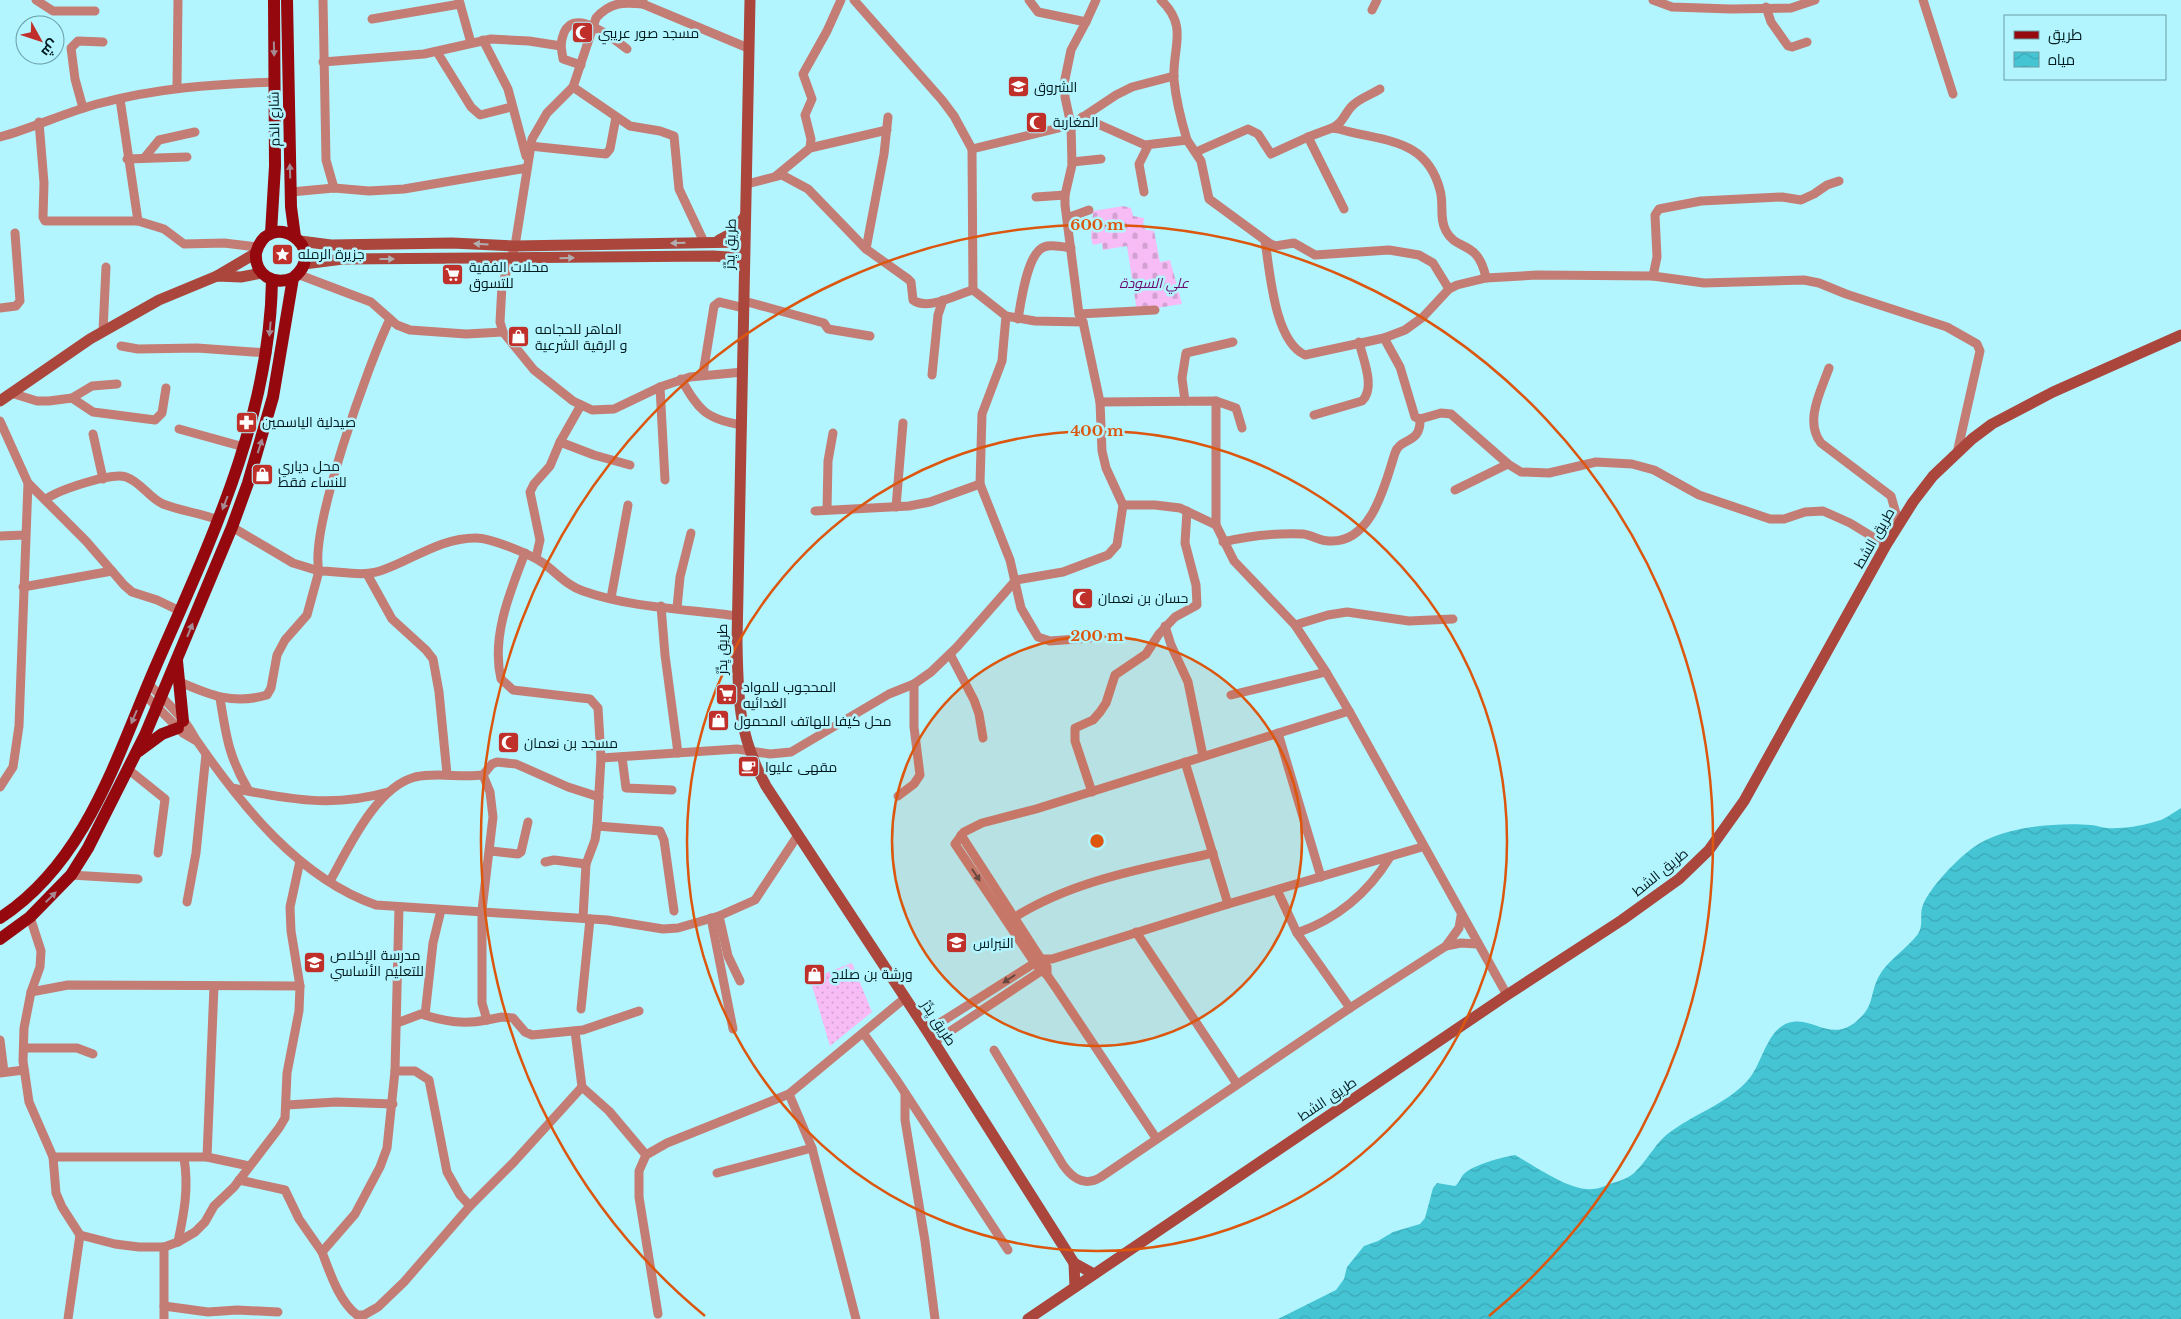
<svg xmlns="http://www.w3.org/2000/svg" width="2181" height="1319" font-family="'Libre Baskerville',Cairo,serif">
<defs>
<pattern id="cemetery-stones" width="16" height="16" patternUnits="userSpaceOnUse" patternTransform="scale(1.25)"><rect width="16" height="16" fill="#f7bcf5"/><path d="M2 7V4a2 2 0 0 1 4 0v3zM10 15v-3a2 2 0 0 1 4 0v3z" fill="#d2a1d2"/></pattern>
<pattern id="park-dots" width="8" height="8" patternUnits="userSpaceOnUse" patternTransform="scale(1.25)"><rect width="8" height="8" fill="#f7bcf5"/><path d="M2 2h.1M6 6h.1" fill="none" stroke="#d2a1d2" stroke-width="1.8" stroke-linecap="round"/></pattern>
<pattern id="water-waves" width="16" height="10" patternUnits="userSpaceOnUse" patternTransform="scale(1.25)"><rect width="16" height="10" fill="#45c4d4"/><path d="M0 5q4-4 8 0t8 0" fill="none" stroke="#3ba8b6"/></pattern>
</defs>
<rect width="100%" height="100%" fill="#b2f5ff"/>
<polygon fill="url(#cemetery-stones)" points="1123,206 1131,208 1133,216 1144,218 1143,225 1146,230 1154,231 1160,262 1170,260 1182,304 1137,311 1127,246 1103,250 1102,243 1093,245 1091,238 1093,211"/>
<polygon fill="url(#park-dots)" points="852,963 872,1012 830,1046 810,979"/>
<path fill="url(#water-waves)" d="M2181,808v511h-903l58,-29 8,-11 3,-12 17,-21 14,-5 15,-9 27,-8 5,-6 8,-30 4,-5 18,3c5,-3 5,-9 10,-13 9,-8 37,-16 50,-18 20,11 56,37 78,34 6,0 11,-3 17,-5 9,-3 20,-6 26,-13 14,-14 20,-30 37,-41 24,-17 56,-28 75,-50 13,-15 18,-44 34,-54 27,-17 49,23 79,-9 12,-11 10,-25 17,-39 9,-18 28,-28 40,-44 6,-10 1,-20 5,-29 7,-18 35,-47 51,-58 28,-20 83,-25 117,-22 5,0 11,3 16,3 15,1 33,-2 47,-6 10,-2 19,-9 27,-14z"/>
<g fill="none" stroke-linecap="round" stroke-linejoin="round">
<g stroke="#c47d75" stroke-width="9">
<polyline points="36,0 53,11 95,11"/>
<polyline points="323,0 326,160 334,188"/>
<polyline points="459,0 471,43"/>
<polyline points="643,0 643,4 748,48"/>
<polyline points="854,0 942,100 954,116 972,149"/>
<polyline points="1029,0 1038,12 1086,22 1071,50 1065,79 1065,97 1071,125 1072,165 1065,195 1065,205 1079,314 1083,322"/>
<polyline points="1653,0 1672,7 1731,9 1791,8 1815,0"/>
<polyline points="1923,0 1953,94"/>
<path d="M643,4c-20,-2 -33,-2 -47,14l-23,69 -26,26 -15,26 -17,107 -13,39 -2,37 3,10 31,38 39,31 19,9 22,-1 46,-22 30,-10 53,-5"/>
<polyline points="1766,7 1771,22 1788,46 1792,47 1807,42"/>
<polyline points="1372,10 1377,0"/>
<polyline points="372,19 460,4"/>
<polyline points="1086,22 1096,0"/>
<polyline points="483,40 508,89 526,156"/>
<polyline points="561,46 563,59 581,65"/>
<polyline points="437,52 471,107 480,115 511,107"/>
<path d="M323,62l101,-8 67,-15 38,2 32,5c4,-46 46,-12 66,3"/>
<polyline points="177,87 178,0"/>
<polyline points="573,87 630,126 660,131 674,136 679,189 704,242"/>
<polyline points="120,99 138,221"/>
<polyline points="83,108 75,79 71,48 78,41 103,42"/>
<path d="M1082,117l63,28 42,-5c-6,-20 -11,-40 -13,-60 -2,-33 15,-53 -13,-80"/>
<polyline points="39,122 44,183 43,217 45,221 138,221 164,229 184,244 224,243 257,247"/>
<path d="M1332,128c11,-5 12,-13 19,-21 8,-9 20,-12 29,-18"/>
<path d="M0,137c33,-9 64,-24 97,-33 59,-16 117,-20 178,-22"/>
<path d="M1308,137l24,-9 7,1c44,13 87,8 101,61 4,13 -1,29 6,41 11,21 32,8 40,47"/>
<polyline points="1187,140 1201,161 1209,199 1269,243 1275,246 1294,243 1315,255 1389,250 1419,255 1433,263 1449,289"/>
<polyline points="530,146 606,154 610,149 616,117"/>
<polyline points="810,148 811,139 805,115 812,99 803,74 827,31 841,0"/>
<polyline points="1196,152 1248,129 1258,134 1271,154 1308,137 1344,209"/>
<polyline points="145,157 159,140 195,132"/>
<polyline points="127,159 187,157"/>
<polyline points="1072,162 1101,159"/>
<polyline points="776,176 810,148 887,130"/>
<polyline points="291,192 334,188 369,191 404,189 527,168"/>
<polyline points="1144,192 1139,164 1148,146"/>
<polyline points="1036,197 1065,195"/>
<polyline points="1067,218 1089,210"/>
<path d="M1265,241c5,30 9,100 40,114l79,-17 21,-8 18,-13 26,-28 8,-4 29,-7 51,-3 116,1 51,7 100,-3 15,3 27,11 101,33 30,17 3,7 -23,102"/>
<polyline points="866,249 884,154 888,117"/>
<polyline points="297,274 371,302 397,325 410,330 466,334 503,332"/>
<polyline points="1653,276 1657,257 1655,215 1659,209 1701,201 1782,197 1801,200 1814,194 1827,185 1839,181"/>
<polyline points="973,290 972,149 1071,125 1116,95 1132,87 1174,76"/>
<polyline points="744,301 824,323 828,329 870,336"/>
<polyline points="0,308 16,306 20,301 15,233"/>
<polyline points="1079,314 1155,310"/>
<polyline points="1006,316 1002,361 982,414 980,484 1010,560 1021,608 1038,637 1050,641 1090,638"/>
<path d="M390,319c-21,43 -81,211 -71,252 20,0 42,6 61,0 33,-11 59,-33 96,-33 15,0 54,16 67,25 14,10 23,22 40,28 48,17 104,18 154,25"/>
<path d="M1018,319c3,-17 9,-66 26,-72 7,-3 20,0 27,1"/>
<polyline points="103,331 106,267"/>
<polyline points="1384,338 1400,367 1415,417 1420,419 1441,413 1451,414 1508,464 1521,472 1549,473 1596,462 1632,464 1654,470 1699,495 1770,519 1784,519 1805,512 1823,511 1850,523 1886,545"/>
<polyline points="121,346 138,349 197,348 267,353"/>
<path d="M1829,368c-8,23 -25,53 -8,75l70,53 8,28"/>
<polyline points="703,374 714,306 719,302 744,308"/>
<polyline points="932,375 938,315 943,300"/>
<path d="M681,379c18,31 24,40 61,46"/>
<polyline points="660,387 665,480"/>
<polyline points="11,393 37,401 49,401 72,398 92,386 117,384"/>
<polyline points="72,398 93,412 155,420 162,413 166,388"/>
<polyline points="1185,401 1182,378 1186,353 1233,342"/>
<polyline points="1216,401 1216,525 1234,561 1295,625 1326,672 1349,711"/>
<polyline points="1100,402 1216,401 1236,408 1242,428"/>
<path d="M1314,415l48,-14c14,-13 1,-42 -3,-59"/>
<polyline points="0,421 28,483 86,541 124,585 132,592 157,600 180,611"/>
<polyline points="179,429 244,447"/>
<polyline points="93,434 103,479"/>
<polyline points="560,442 594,455 630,465"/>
<polyline points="1455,490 1508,464"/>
<path d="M46,499c13,-9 65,-27 80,-22 15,5 23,21 37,27 18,7 37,9 55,16"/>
<polyline points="1123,505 1155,505 1180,508 1216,525"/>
<polyline points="896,507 903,423"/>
<polyline points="827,509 828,461 833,433"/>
<polyline points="815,511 909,506 930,502 980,484"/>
<polyline points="0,536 25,535"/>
<path d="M1223,542c25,-6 54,-9 80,-8 9,1 17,7 26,7 43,3 56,-57 66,-88 5,-16 26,-8 25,-34"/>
<path d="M525,553c-15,39 -34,84 -24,126l12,11 77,9 8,9 3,50 -4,68 -2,14 -9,24 -3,54"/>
<polyline points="536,558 540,540 530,492 534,484 550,466 560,442 581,405"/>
<polyline points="367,574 392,619 426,650 433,659 439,692 447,774"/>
<polyline points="23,587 112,571"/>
<polyline points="611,598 628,505"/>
<polyline points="661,606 665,655 678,753"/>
<polyline points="677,608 680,577 691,533"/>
<polyline points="1295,625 1328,615 1347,612 1409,621 1453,619"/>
<polyline points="1165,626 1171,645 1188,682 1203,756"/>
<polyline points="950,654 974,700 979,714 983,738"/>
<path d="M180,682c30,13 53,23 87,13l4,-7 6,-33 8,-15 22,-25 12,-44 -26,-8 -61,-36"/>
<path d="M148,683c13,14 28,27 39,42 4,5 6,11 10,16 45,65 102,137 179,164l231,15 56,9 15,-1 41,-12 36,-16 43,-65"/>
<polyline points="144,694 183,733 195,740"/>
<polyline points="1231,695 1326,672"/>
<path d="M220,698c6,38 9,60 29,93"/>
<polyline points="1278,733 1321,877"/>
<polyline points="622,757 626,788 672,790"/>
<path d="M601,758l136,-9 33,5 21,-2 98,-58 25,-10 17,-12 26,-25 59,-67 47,-8 45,-17 9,-10 6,-40 -17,-37 -4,-17 -2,-49 -17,-80 -48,-1 -29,-5 -33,-26c-16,4 -45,21 -60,10l-2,-18 -3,-3 -42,-30 -58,-60 -26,-14 -35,9"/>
<polyline points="1185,762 1228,904"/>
<polyline points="129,770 165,799 158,853"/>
<polyline points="0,787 13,767 19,726 28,483"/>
<path d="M232,788c55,11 101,20 156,4"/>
<polyline points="1092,792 1075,741 1075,728 1093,720 1100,712 1106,703 1115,675 1146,654 1159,634 1175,617 1197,605 1196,585 1185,543 1187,511"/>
<polyline points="898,796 914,784 920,775 914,727 914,684"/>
<polyline points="599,797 568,787 516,764 497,762 492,764 483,775 490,792 493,817 482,910 482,1003 487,1020 502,1017 513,1018 525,1032 532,1035 583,1030 639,1011"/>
<polyline points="597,826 660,831 664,840 674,911"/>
<polyline points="961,835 1041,959 1047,967 1047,975"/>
<polyline points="491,851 518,854 521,852 528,822"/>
<polyline points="545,862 554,860 586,864"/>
<polyline points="71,875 138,879"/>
<path d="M330,881c18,-32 46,-94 85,-104 22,-5 45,1 68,-2"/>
<polyline points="1277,890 1297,933 1350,1008 1446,946 1459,928 1461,916"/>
<polyline points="187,902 196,853 206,754"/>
<path d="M399,907l-4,164 -8,77 -7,19 -25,47 -33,38c8,21 17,49 35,63h7l14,-8 26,-25 66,-76 43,-43 69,-76"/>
<polyline points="719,916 728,956 740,981"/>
<polyline points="30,917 41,951 40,967 31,992 24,1028 23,1061 29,1102 53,1157 56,1193 62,1207 80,1235 115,1244 139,1247 164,1247 178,1242 195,1232 205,1222 214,1206 234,1187 279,1128 285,1118 287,1073 299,1011 300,986 291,931 290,907 300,861"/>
<path d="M1015,917c59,-37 131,-49 198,-64"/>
<polyline points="711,918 733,1029"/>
<polyline points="1136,932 1237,1084"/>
<path d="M1297,933c40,-14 71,-40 93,-76"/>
<polyline points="1446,946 1461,943 1477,944"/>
<polyline points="214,986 207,1157 249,1166"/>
<polyline points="31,992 68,985 300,986"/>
<polyline points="581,1009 590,919"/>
<polyline points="425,1015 433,943 441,910"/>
<path d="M397,1023l24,-9c22,7 42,11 66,6"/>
<polyline points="575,1031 582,1087 609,1111 646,1155"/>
<polyline points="927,1031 1041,959 1052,959 1228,904 1422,847"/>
<polyline points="864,1034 896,1079 1008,1250"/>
<polyline points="0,1040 4,1072"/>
<polyline points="934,1042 1044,969"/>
<polyline points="24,1048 77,1048 93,1054"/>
<path d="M994,1050l69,115c10,14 22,22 38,12l249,-169"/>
<polyline points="395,1071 415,1071 429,1080 447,1172 460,1195 470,1206"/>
<polyline points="0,1073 24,1070"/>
<polyline points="905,1093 905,1120 925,1241 935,1319"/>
<polyline points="789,1094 812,1148 856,1319"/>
<polyline points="287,1105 336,1102 393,1104"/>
<polyline points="1156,1138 1056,988 1047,975 1036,965 955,844 964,832 982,823 1036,809 1349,711 1507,995"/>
<polyline points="53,1157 207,1157"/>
<polyline points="717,1173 812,1148"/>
<polyline points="239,1180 285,1190 299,1219 322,1252"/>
<path d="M178,1242c6,-29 11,-54 6,-84"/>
<polyline points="164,1306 208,1312 237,1310 278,1312"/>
<polyline points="658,1314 639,1197 639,1171 646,1155 667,1143 789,1094 905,998"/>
<polyline points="68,1319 80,1235"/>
<polyline points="164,1319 164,1247"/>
</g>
<g stroke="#ab463d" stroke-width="11">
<path d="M750,0l-13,642c1,56 1,93 29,144l161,245 147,232 20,11"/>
<polyline points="719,240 734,232 745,216"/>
<polyline points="300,241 331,245 452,243 515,246 744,242"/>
<polyline points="304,264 343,259 713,256 744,258"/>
<polyline points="217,276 256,253"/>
<polyline points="0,401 90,339 159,300 217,276 241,277 262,273"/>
<polyline points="1074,1263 1075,1287"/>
<polyline points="1028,1319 1507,995 1622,920 1679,879 1709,850 1744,801 1886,545 1913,502 1933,476 1972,439 1992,424 2053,392 2181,335"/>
</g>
<g stroke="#95080e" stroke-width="12">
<polyline points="287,0 291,207 295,237"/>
<polyline points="271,233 275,166 274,0"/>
<polyline points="177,661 183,721"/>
<polyline points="139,751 162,734 178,728"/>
<path d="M0,918c86,-56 116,-160 155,-250 54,-124 115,-249 117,-388"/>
<path d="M0,939l30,-22 41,-42 17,-27 57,-113 87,-208 16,-44 25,-86 20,-119c38,-30 -24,-72 -37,-25 -2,22 18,33 37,25"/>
</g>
</g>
<defs><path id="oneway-solid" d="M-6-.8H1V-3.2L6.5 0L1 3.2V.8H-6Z" transform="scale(1.25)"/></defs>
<g fill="#a58a93">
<use href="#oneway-solid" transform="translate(274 49) rotate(89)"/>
<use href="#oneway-solid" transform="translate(290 171) rotate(-92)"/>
<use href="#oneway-solid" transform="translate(270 329) rotate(95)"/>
<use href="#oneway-solid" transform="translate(260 446) rotate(-72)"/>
<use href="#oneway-solid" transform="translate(225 503) rotate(111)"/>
<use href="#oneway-solid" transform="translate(190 630) rotate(-68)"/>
<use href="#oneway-solid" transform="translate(134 717) rotate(113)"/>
<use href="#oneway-solid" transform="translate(51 897) rotate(-45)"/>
</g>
<g fill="#afafb1">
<use href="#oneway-solid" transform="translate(678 243) rotate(179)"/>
<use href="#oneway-solid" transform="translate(481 244) rotate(-177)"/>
<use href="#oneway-solid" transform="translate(567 258) rotate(-1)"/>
<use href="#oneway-solid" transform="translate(387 259)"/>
</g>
<g fill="#594746">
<use href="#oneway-solid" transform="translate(976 875) rotate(56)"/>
<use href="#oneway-solid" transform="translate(1009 979) rotate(147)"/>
</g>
<circle cx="1097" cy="841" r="205" fill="#dc560d" fill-opacity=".12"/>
<g fill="none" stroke="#dc560d" stroke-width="2.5">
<circle cx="1097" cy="841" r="205"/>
<circle cx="1097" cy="841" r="410"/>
<path d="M705 1316A616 616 0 1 1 1489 1316"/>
</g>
<defs>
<symbol id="mosque-square" viewBox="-11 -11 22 22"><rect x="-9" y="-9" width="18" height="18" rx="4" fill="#bf302b" stroke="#b2f5ff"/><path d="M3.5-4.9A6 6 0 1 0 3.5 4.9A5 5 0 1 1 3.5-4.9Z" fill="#fff"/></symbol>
<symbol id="school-square" viewBox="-11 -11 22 22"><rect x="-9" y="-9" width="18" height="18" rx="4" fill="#bf302b" stroke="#b2f5ff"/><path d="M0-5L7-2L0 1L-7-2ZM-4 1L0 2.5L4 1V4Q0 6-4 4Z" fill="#fff"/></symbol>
<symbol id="sight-square" viewBox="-11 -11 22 22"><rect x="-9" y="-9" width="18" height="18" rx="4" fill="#bf302b" stroke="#b2f5ff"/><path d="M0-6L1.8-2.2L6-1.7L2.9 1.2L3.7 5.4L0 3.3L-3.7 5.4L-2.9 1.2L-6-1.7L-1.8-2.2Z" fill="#fff"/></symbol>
<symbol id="supermarket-square" viewBox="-11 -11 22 22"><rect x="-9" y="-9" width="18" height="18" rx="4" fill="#bf302b" stroke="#b2f5ff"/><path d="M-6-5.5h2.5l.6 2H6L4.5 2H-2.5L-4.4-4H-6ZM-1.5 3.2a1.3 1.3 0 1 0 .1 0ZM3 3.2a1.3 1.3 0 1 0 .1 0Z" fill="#fff"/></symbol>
<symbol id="shop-square" viewBox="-11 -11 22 22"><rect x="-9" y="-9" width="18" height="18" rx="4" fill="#bf302b" stroke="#b2f5ff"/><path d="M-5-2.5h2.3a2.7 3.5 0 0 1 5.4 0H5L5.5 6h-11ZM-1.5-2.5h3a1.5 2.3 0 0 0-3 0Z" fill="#fff"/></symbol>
<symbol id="pharmacy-square" viewBox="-11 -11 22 22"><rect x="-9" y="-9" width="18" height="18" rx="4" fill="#bf302b" stroke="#b2f5ff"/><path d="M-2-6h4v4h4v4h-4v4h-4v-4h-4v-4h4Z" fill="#fff"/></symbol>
<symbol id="cafe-square" viewBox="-11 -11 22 22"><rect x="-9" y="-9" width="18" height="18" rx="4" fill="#bf302b" stroke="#b2f5ff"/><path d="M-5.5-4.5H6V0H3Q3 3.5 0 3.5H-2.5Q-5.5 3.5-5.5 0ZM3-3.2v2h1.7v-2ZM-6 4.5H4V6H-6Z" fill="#fff"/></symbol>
</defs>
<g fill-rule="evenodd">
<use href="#mosque-square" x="570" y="20" width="25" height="25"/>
<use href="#school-square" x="1006" y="74" width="25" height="25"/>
<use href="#mosque-square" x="1024" y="110" width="25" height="25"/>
<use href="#sight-square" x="270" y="242" width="25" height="25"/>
<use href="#supermarket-square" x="440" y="262" width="25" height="25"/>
<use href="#shop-square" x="506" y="324" width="25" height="25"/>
<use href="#pharmacy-square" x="234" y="410" width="25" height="25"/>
<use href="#shop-square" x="250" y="462" width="25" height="25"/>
<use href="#mosque-square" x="1070" y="586" width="25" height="25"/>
<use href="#supermarket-square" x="714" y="682" width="25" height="25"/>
<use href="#shop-square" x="706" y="708" width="25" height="25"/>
<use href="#mosque-square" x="496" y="730" width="25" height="25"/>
<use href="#cafe-square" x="736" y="754" width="25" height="25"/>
<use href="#school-square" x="944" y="930" width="25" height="25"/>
<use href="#school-square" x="302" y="950" width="25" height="25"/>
<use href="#shop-square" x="802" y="962" width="25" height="25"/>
</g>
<g text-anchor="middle" stroke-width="5" stroke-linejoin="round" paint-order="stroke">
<g font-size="14" fill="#011b1f" stroke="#b2f5ff" text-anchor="start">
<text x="598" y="38">مسجد صور عريبي</text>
<text x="1034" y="92">الشروق</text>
<text x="1053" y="127">المغاربة</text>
<text x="298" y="259">جزيرة الرمله</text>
<text x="469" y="272">محلات الفقية<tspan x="469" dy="16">للتسوق</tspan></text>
<text x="535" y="334">الماهر للحجامه<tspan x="535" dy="16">و الرقية الشرعية</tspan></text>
<text x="262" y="427">صيدلية الياسمين</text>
<text x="278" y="471">محل دياري<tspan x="278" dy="16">للنساء فقط</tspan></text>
<text x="1098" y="603">حسان بن نعمان</text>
<text x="743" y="692">المحجوب للمواد<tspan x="743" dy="16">الغدائيه</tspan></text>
<text x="734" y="726">محل كيفا للهاتف المحمول</text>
<text x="524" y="748">مسجد بن نعمان</text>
<text x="765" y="772">مقهى عليوا</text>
<text x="973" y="948">النبراس</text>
<text x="330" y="960">مدرسة الإخلاص<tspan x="330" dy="16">للتعليم الأساسي</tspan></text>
<text x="831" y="979">ورشة بن صلاح</text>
</g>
<g font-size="14" fill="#011b1f" stroke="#b2f5ff">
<text transform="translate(274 119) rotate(-91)" y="5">شارع الدَم</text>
<text transform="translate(730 244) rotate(-88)" y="5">طريق يِدِّرْ</text>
<text transform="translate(1874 538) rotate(-60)" y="5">طريق الشط</text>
<text transform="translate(722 649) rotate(-90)" y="5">طريق يِدِّرْ</text>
<text transform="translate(1660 872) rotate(-39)" y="5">طريق الشط</text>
<text transform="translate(939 1023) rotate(57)" y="5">طريق يِدِّرْ</text>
<text transform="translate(1327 1099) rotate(-34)" y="5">طريق الشط</text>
</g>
<g font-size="14" font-style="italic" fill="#6c076e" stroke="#b2f5ff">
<text x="1154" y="288">علي السودة</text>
</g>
</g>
<circle cx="1097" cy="841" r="8" fill="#dc560d" stroke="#b2f5ff" stroke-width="2.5"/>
<g font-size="15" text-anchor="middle" font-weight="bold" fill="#dc560d" stroke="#b2f5ff" stroke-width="5" stroke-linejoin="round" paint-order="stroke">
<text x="1097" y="230">600 m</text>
<text x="1097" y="436">400 m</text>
<text x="1097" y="641">200 m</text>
</g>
<rect x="2004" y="15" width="162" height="65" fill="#b2f5ff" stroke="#6b9ea5"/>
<rect x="2014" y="31" width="25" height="8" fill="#95080e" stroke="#6b9ea5"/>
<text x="2048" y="40" font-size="15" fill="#011b1f">طريق</text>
<rect x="2014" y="52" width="25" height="15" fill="url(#water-waves)" stroke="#6b9ea5"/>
<text x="2048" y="65" font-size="15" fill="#011b1f">مياه</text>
<g transform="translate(40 40) rotate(130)"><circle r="24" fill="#b2f5ff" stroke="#6b9ea5"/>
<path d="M0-4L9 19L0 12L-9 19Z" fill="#bf302b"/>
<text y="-8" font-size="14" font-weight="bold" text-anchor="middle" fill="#011b1f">ش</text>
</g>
</svg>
